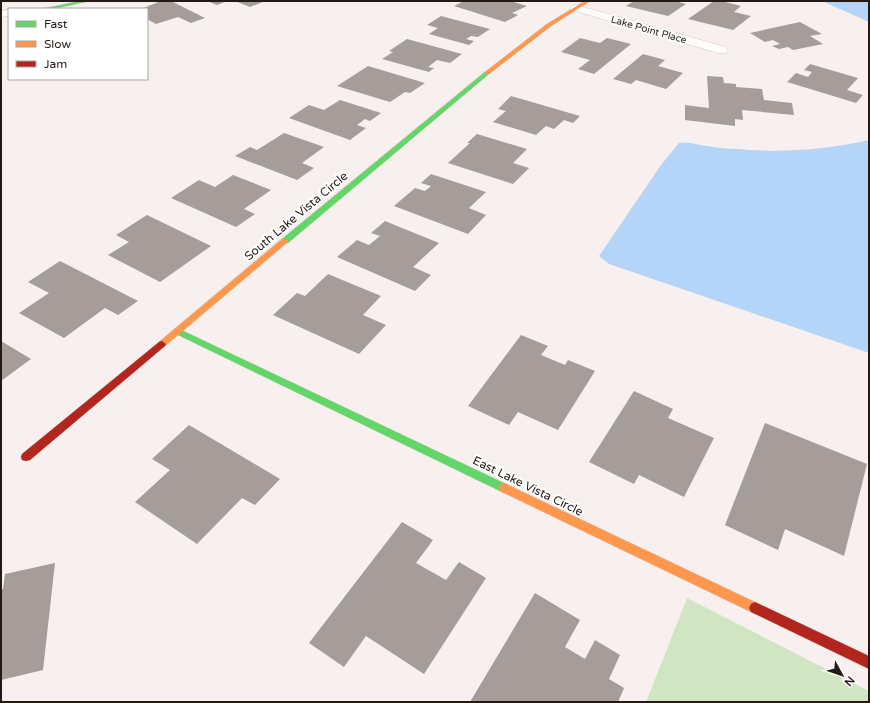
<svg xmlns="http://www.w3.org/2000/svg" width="870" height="703" font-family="'Varela Round',sans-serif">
<rect width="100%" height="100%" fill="#f8f0ee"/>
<polygon fill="#d0e6c3" points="687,598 869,691 869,702 646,702"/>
<g fill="#b4d4f8">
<polygon points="822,1 869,1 869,22"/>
<path d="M869,140v213l-260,-89 -10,-8 62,-91 18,-22c10,-2 18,2 28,3 10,2 20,3 30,3 45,4 88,1 132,-9z"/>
</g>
<g fill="#a69c9a">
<polygon points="161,1 171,1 205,18 191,23 178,17 156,24 147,19 147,9 141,9"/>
<polygon points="207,1 227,1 217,5"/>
<polygon points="235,1 265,1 250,7"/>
<polygon points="464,1 510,1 527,6 512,13 518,15 505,22 454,6"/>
<polygon points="634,1 675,1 686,4 668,16 626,6"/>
<polygon points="714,1 721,1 741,6 734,12 751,16 733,30 688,19"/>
<polygon points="441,16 490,29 478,37 471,36 466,39 474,41 469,45 429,34 438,28 427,25"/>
<polygon points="800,22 822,34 810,36 823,44 793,50 788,47 779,49 772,46 780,44 773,40 765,42 750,33"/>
<polygon points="580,38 600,43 607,38 631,44 594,74 578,69 590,60 561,52"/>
<polygon points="407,39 462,54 450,63 437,60 428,67 434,68 429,72 382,59 393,52 389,51"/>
<polygon points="643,54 665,60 658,66 683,73 666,89 636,80 631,84 613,79"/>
<polygon points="810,64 858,78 847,90 863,95 856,103 787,82 796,73 808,77 812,72 804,70"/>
<polygon points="368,66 425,83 410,93 405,92 390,102 337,86"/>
<polygon points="707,76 723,77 724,83 736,84 736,87 762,89 764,100 792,103 794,115 742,110 743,120 735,119 735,126 685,120 685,105 709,108"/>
<polygon points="511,96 580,116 573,123 564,120 554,129 546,126 536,135 493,122 506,111 498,109"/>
<polygon points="340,100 381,113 370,121 365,119 357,125 366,128 350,140 289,118 309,105 324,110"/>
<polygon points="284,133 324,147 302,163 314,168 297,180 235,156 250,147 257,150"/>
<polygon points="477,134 527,149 513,163 529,168 513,184 448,163 470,143 467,143"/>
<polygon points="431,174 486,192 469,208 486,215 468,234 394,206 415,188 425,191 431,186 421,183"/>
<polygon points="233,175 271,190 244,209 255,214 236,227 171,198 199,180 215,187"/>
<polygon points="147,215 211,246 160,282 108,255 129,242 116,235"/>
<polygon points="385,221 439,243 413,267 431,275 415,291 337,257 357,240 369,245 380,236 371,233"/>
<polygon points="60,261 138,301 118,315 105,308 64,338 19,313 49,293 28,282"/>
<polygon points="328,274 381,296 363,315 386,325 359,354 273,315 297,293 305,296"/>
<polygon points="521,335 548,346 541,355 565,365 568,360 595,371 558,430 518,412 509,425 468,406"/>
<polygon points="1,341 31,359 1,381"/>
<polygon points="634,391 673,409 668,418 714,438 684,497 639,475 634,484 589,462"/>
<polygon points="765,423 867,464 844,556 785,529 778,550 725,525"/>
<polygon points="189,425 280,479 255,505 242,498 197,544 135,502 170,470 152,459"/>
<polygon points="402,522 433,540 416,563 446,580 459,562 486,578 424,674 366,636 344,667 309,643"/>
<polygon points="55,563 43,670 1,680 1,589 3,589 5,574"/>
<polygon points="535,593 580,620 565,647 585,659 595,640 620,655 609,679 624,688 618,702 470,702"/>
</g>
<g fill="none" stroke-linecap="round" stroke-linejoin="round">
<defs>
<g id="street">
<polygon points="576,5 726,47 728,50 726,53 718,53 572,10 570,8 572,6"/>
<polygon points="9,10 9,16 1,17 1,11"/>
</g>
<g id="fast">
<polygon points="80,1 90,1 52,9 42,9"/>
<polygon points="485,72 490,73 288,243 282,243 281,241 282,239"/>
<polygon points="177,328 508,485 509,488 508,491 504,493 500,491 174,333 173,331"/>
</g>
<g id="slow">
<polygon points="585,1 590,1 551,26 489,74 485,74 485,72 547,24"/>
<polygon points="282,239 285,239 289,241 165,346 159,346 158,344 159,342"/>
<polygon points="504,483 759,604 761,608 759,612 755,614 751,612 500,491 499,488 500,485"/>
</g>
<g id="jam">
<polygon points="162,341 166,344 165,346 30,460 26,461 22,460 21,457 22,454 159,342"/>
<polygon points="755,602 869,656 869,669 751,612 749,608 751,604"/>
</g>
</defs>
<use href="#street" stroke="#d5cac7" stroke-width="1"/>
<use href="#fast" stroke="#d5cac7" stroke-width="1"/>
<use href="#slow" stroke="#d5cac7" stroke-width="1"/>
<use href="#jam" stroke="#d5cac7" stroke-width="1"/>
<use href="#street" fill="#fefdfc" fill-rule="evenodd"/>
<use href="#fast" fill="#63d668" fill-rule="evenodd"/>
<use href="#slow" fill="#ff974d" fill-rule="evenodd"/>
<use href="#jam" fill="#b3261e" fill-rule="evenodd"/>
</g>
<g text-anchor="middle" stroke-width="4" stroke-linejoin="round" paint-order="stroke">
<g font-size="10" fill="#251914" stroke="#fff">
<text transform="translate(649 29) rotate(16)" y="4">Lake Point Place</text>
</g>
<g font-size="12" fill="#251914" stroke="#fff">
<text transform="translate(296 216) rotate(-40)" y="4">South Lake Vista Circle</text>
<text transform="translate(528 486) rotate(26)" y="4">East Lake Vista Circle</text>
</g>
</g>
<rect width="870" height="703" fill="none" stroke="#251914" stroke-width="4"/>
<rect x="8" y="8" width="140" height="72" fill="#ffffff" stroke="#a8a3a1"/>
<rect x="16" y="21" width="20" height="6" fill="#63d668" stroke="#a8a3a1"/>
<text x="44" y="28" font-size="12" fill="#251914">Fast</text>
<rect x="16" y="41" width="20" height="6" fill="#ff974d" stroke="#a8a3a1"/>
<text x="44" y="48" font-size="12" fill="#251914">Slow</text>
<rect x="16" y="61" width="20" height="6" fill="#b3261e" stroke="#a8a3a1"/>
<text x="44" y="68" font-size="12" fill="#251914">Jam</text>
<g transform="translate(842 675) rotate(130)" stroke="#ffffff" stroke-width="3" paint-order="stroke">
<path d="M0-3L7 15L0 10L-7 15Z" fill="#251914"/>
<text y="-6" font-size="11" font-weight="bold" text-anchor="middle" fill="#251914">N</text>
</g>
</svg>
